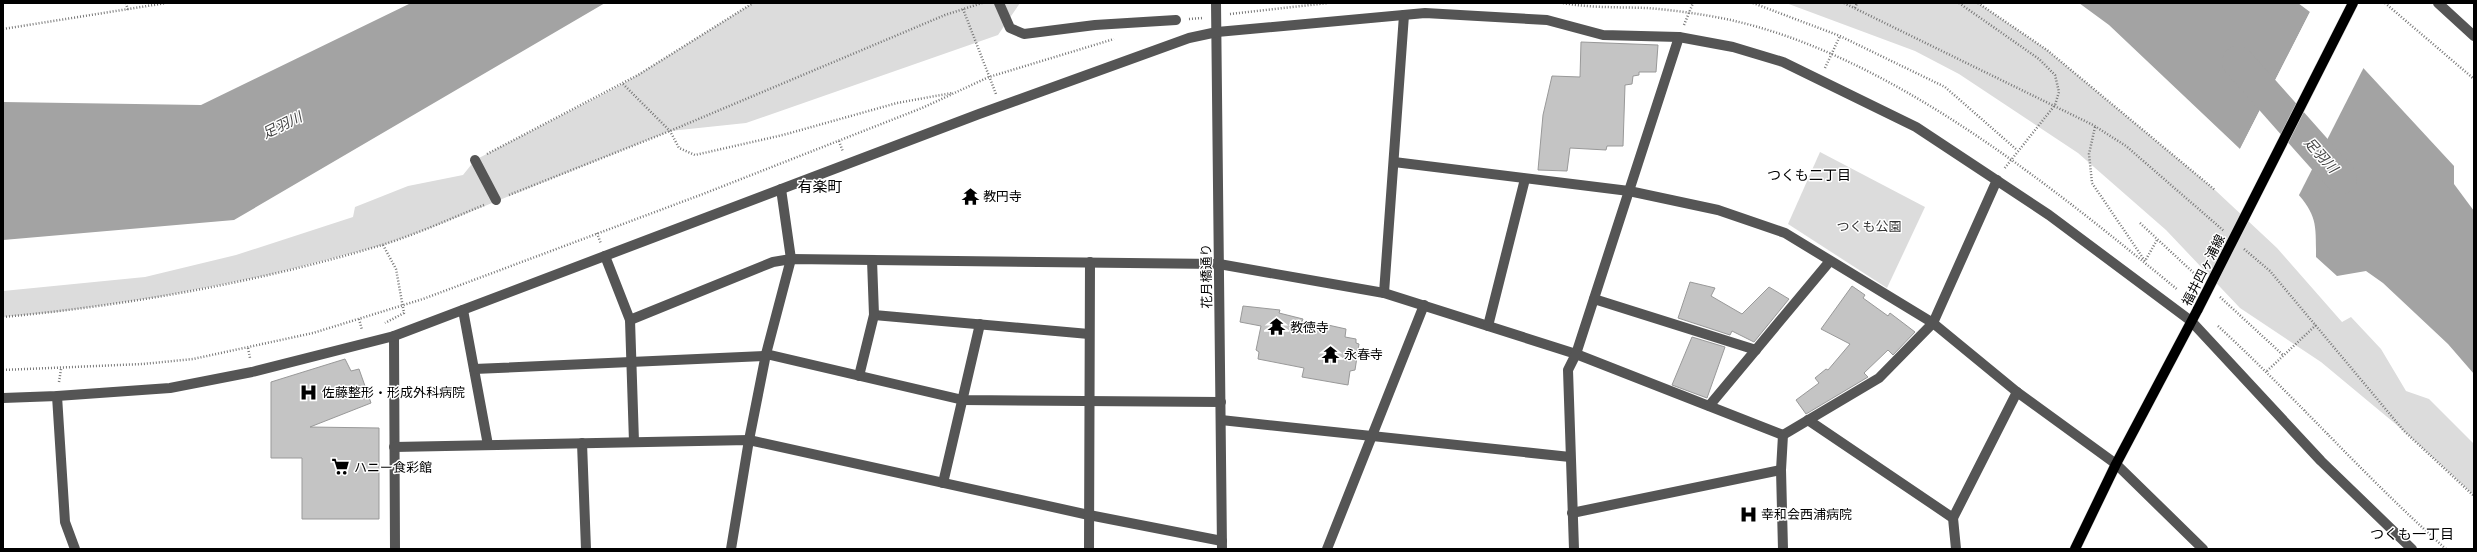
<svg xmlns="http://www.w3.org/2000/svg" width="2477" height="552" font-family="Helvetica,'Noto Sans JP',sans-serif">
<rect width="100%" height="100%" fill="#fff"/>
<g fill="#dcdcdc">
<polygon points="753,3 1020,3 998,35 746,123 670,131 428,229 383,245 268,275 158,297 58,312 3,317 3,291 145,277 236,255 353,217 355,207 408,186 463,175 475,160 623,84"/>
<polygon points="1786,3 1978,3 2047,50 2215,190 2277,248 2342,322 2351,317 2381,349 2406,391 2429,399 2474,444 2474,495 2404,431 2321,362 2240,308 2166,230 2078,153 1959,74 1915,51"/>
<polygon points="1820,152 1925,207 1887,288 1788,224"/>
</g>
<g fill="#a3a3a3">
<polygon points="411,3 605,3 234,220 3,240 3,102 201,105"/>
<polygon points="2079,3 2298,3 2310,12 2240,149 2109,25"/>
<path d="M2354,58l100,108v18l20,27v163l-26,-30 -65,-61 -17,-12 -29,5 -21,-19c0,-36 1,-42 -24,-70z"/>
</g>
<g fill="#fff">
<polygon points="2311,10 2312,12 2242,150 2239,151"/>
<polygon points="2355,57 2364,67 2298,197 2290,187 2352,58"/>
</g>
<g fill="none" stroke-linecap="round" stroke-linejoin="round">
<polyline stroke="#a3a3a3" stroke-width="32" points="2238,62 2341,178"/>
</g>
<g fill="#c4c4c4" stroke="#999">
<polygon points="1581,42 1658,45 1656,72 1639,72 1639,75 1633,76 1632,84 1625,85 1623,146 1607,146 1606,150 1570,148 1567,171 1538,170 1543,115 1552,76 1580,77"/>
<polygon points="1690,282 1715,288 1711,296 1742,314 1769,287 1789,299 1754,342 1732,331 1730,335 1678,318"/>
<polygon points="1852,286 1865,295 1863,298 1888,316 1890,313 1915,332 1893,355 1888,350 1864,373 1868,377 1806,414 1796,400 1819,383 1815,378 1826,369 1828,370 1850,344 1821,329"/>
<polygon points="1243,306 1280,310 1279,313 1303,319 1301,324 1326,329 1328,325 1346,329 1345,337 1356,339 1356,343 1359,344 1355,370 1350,371 1348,385 1302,377 1304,368 1258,359 1259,352 1256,350 1261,326 1240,322"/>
<polygon points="1692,337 1725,347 1707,398 1672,385"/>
<polygon points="345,359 351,371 359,369 371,403 310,427 379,428 379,519 302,519 302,458 271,458 271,382"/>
</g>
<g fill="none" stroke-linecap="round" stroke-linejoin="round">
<defs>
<polyline id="major" points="2075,549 2116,464 2198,309"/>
</defs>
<use href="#major" stroke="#dbdbdb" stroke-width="11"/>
<g stroke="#777" stroke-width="2.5" stroke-dasharray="1 2" stroke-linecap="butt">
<polyline points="126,3 128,11"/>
<path d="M1563,3c28,5 56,4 84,5 26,2 54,6 79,11 164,35 325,167 452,271"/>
<polyline points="1753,3 1840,36 1945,87 2017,150"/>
<polyline points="1844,3 2093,125 2126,146 2224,231"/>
<polyline points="1959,3 2039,59 2055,75 2059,92 2055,105 2004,169"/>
<polyline points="1978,3 2047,50 2215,190"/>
<polyline points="2385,3 2474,79"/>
<polyline points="1855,8 1857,3"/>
<polyline points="963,9 996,94"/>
<polyline points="1230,14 1328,3"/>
<polyline points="1189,19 1203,18"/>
<polyline points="1684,25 1693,3"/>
<polyline points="3,29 166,3"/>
<polyline points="1825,68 1840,36"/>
<polyline points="623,84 670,131 679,148 695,155 783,135 897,103 952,93"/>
<polyline points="2095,127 2089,154 2092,183 2145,261 2157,240"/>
<polyline points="839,141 843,152"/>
<polyline points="487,154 638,75 753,3"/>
<polyline points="509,195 670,131 945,15 982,3"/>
<polyline points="2140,223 2198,277"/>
<polyline points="597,233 601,244"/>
<polyline points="383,245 396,269 404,313 385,323"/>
<polyline points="2244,249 2270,271 2404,431 2474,496"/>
<polyline points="2220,297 2283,355"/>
<path d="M3,317c128,-12 256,-35 379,-72 35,-11 68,-26 102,-40"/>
<polyline points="359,319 362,330"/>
<path d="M2218,326c78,72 148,152 228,223"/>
<polyline points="248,348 250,358"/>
<polyline points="3,370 143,364 193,359 313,333 423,299 703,194 922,108 989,77 1114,39"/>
<polyline points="2267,371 2316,325"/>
<polyline points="59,382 61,369"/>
</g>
<g stroke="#555" stroke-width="10">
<polyline points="999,3 1010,28 1024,34 1095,25 1176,20"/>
<polyline points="1216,3 1222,549"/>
<polyline points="2438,3 2474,36"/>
<polyline points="475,160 496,200"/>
<polyline points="1394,162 1629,191 1718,210 1785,233 1933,323 2017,392 2116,464 2203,549"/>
<polyline points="605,256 630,320 634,442"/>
<polyline points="1384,293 1404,15"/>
<polyline points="1594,299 1756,350"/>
<polyline points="463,310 488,445"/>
<polyline points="874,315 1089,334"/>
<polyline points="630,320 773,262 791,259 1219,264 1384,293 1576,354 1783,435"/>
<polyline points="1488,326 1525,179"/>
<polyline points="394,336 395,549"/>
<polyline points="766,354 963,400 1221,402"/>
<polyline points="474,369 766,356"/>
<polyline points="859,376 874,315 872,260"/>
<polyline points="57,396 65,522 75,549"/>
<polyline points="3,398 57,396 170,388 252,372 394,336 979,114 1189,38 1217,32 1425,13 1547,20 1603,35 1679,37 1733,47 1783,62 1916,127 2049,215 2191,321 2321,461 2412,549"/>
<polyline points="1709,406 1830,261"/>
<polyline points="1221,420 1570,457"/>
<polyline points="1808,420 1953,518 1956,549"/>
<polyline points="582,443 586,549"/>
<polyline points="394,447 749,440 1089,515 1222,541"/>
<polyline points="943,483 980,324"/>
<polyline points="1572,513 1781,470"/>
<polyline points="1953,518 2017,392"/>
<polyline points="731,549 749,440 766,354 791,259 781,189"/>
<polyline points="1089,549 1090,262"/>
<polyline points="1327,549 1424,305"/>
<polyline points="1574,549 1568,370 1576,354 1679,37"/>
<polyline points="1783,549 1781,470 1783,435 1879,378 1933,323 1997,180"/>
</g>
<use href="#major" stroke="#000" stroke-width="10"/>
<defs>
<polyline id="major-bridge" points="2198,309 2353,3"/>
</defs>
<use href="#major-bridge" stroke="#dbdbdb" stroke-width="11" stroke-linecap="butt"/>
<use href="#major-bridge" stroke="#000" stroke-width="10"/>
</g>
<defs>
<symbol id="temple-bare" viewBox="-9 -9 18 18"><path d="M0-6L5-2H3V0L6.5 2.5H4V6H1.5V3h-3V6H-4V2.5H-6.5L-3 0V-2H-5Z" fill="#000" stroke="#fff" stroke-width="2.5" paint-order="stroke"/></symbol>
<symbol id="hospital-bare" viewBox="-9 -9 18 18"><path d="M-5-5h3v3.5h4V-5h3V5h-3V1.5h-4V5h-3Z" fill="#000" stroke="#fff" stroke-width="2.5" paint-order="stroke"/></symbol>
<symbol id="supermarket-bare" viewBox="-9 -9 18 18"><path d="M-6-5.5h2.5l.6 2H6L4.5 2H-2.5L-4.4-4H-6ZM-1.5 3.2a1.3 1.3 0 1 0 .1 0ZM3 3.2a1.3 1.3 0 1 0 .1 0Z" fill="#000" stroke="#fff" stroke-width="2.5" paint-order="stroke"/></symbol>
</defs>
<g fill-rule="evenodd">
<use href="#temple-bare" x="958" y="184" width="25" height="25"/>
<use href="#temple-bare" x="1264" y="314" width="25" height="25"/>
<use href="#temple-bare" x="1318" y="342" width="25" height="25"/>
<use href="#hospital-bare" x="296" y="380" width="25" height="25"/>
<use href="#supermarket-bare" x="328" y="454" width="25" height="25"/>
<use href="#hospital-bare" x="1736" y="502" width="25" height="25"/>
</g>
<g text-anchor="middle" stroke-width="3" stroke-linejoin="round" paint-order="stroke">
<g font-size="13" fill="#000" stroke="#fff" text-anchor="start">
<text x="983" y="201">教円寺</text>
<text x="1290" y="332">教徳寺</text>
<text x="1344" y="359">永春寺</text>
<text x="322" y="397">佐藤整形・形成外科病院</text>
<text x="354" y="472">ハニー食彩館</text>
<text x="1761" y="519">幸和会西浦病院</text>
</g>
<g font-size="13" fill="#333" stroke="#fff">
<text x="1869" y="231">つくも公園</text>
</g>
<g font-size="13" fill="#000" stroke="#fff">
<text transform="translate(2203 270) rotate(-63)" y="5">福井四ヶ浦線</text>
<text transform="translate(1206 276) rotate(-91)" y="5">花月橋通り</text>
</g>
<g font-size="14" font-style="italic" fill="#444" stroke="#fff">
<text transform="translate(282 125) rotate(-26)" y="5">足羽川</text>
<text transform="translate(2321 155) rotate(48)" y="5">足羽川</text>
</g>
<g font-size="14" fill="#000" stroke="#fff">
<text x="1809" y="180">つくも二丁目</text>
<text x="2412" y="539">つくも一丁目</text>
</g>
<g font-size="15" fill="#000" stroke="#fff">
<text x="820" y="192">有楽町</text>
</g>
</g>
<rect width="2477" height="552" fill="none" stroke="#000000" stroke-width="8"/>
</svg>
